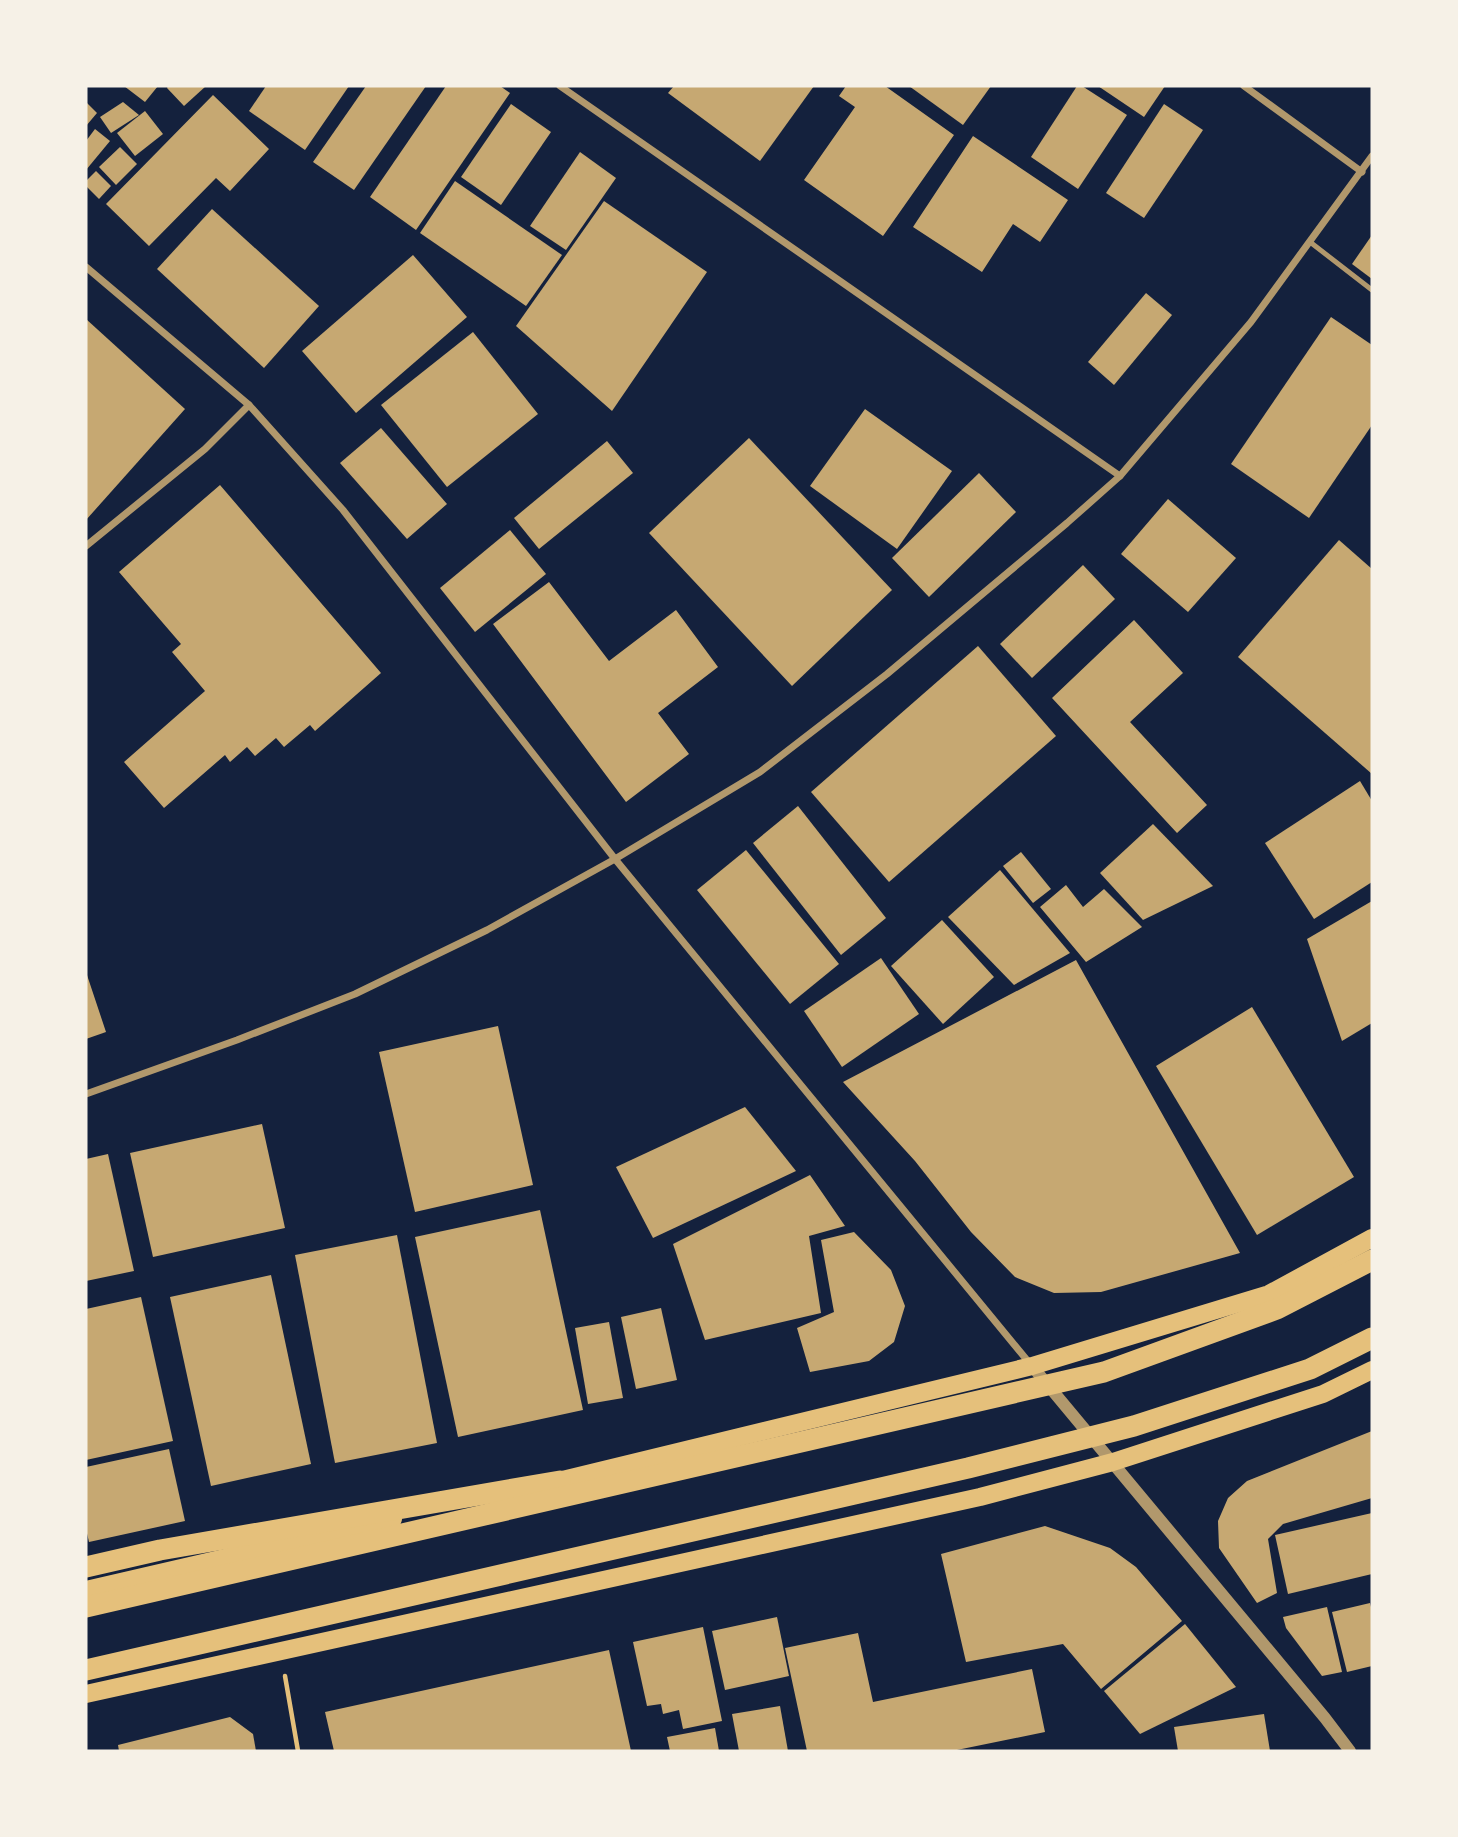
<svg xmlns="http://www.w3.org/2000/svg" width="1458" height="1837" font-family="Inter,sans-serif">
<rect width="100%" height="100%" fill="#14213d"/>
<g fill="#c6a872">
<polygon points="124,86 158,86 145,102"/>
<polygon points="168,86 206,86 184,106 167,88"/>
<polygon points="266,86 349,86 305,150 249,111"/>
<polygon points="366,86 426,86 354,190 313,162"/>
<polygon points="446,86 500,86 510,93 416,230 370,197"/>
<polygon points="674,86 814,86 760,161 668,93"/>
<polygon points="846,86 885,86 954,135 883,236 804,180 855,107 839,96"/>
<polygon points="909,86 991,86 963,125"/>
<polygon points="1077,86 1082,86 1127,115 1078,189 1031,157"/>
<polygon points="1098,86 1165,86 1144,117"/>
<polygon points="213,95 269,149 230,191 216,178 149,246 106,204"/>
<polygon points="86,102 97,113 86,126"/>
<polygon points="123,102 139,115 111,133 100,117"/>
<polygon points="511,104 551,132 501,205 461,177"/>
<polygon points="1164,104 1203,130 1144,218 1106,193"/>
<polygon points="145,111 163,134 135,156 117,133"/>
<polygon points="95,129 110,141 86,170 86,141"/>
<polygon points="973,136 1068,200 1040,242 1013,224 982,272 913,227"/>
<polygon points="120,147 137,164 116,185 99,167"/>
<polygon points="580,152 616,178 566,250 530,226"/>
<polygon points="96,171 111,186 99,199 86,186 86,181"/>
<polygon points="455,181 562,255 526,306 420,233"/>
<polygon points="604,201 707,272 612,411 516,326"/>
<polygon points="212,209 319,306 264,368 157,269"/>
<polygon points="1372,235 1372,279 1352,264"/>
<polygon points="413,255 467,317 356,413 302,351"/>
<polygon points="1146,293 1172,315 1114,385 1088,362"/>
<polygon points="1331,317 1372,345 1372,425 1309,518 1231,464"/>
<polygon points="86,319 185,409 86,520"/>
<polygon points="473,332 538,414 447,487 381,405"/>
<polygon points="865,409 952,471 897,549 810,486"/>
<polygon points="381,428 447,504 407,539 340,463"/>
<polygon points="749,438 892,590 792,686 649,533"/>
<polygon points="607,441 633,473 539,549 514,518"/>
<polygon points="979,473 1016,512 929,597 892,558"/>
<polygon points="220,485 381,673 315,731 310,725 284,747 276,738 255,756 247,747 230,762 225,755 164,808 124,762 205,691 172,652 181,644 119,572"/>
<polygon points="1168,499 1236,558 1188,612 1121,554"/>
<polygon points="510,530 546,574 475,632 440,588"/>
<polygon points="1339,540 1372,569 1372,774 1238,657"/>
<polygon points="1083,565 1115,599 1032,678 1000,644"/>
<polygon points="549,582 609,661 676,610 718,667 658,713 689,754 626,802 493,624"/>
<polygon points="1134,620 1183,673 1130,722 1207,805 1177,833 1052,698"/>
<polygon points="978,646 1056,736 889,882 811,792"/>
<polygon points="1360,781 1372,801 1372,882 1314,919 1265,843"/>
<polygon points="798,806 886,918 841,955 753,843"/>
<polygon points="1153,824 1213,886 1143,920 1100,873"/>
<polygon points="746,850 839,964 790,1004 697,890"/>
<polygon points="1021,852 1051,889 1033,903 1003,866"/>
<polygon points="1000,870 1070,953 1014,985 948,917"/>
<polygon points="1066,885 1083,907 1104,889 1142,927 1086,962 1040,907"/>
<polygon points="1372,901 1372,1023 1342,1041 1307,939"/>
<polygon points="942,920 994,977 943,1024 891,966"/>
<polygon points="881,958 919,1014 842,1067 804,1011"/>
<polygon points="1076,960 1240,1253 1101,1292 1054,1293 1015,1277 971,1232 915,1161 843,1082"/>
<polygon points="86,972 106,1032 86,1039"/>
<polygon points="1252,1007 1354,1177 1257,1235 1156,1066"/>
<polygon points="498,1026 533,1185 415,1212 379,1052"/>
<polygon points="745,1107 796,1171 653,1238 616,1167"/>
<polygon points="262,1124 285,1228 153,1257 130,1153"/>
<polygon points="108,1154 134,1271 86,1281 86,1159"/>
<polygon points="810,1175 845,1226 809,1236 821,1313 705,1340 673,1244"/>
<polygon points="540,1210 583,1410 458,1437 415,1237"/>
<polygon points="854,1232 891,1270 905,1306 894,1342 869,1361 810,1372 797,1328 834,1312 821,1240"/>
<polygon points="397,1235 437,1443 335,1463 295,1255"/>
<polygon points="271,1275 311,1464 211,1486 170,1297"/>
<polygon points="141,1297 173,1441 86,1460 86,1309"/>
<polygon points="661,1308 677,1380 636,1389 621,1317"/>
<polygon points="609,1322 623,1398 588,1404 575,1328"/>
<polygon points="1372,1431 1372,1498 1283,1524 1268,1539 1277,1593 1257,1603 1219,1548 1218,1521 1228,1498 1247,1481"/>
<polygon points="169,1449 185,1521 89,1542 86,1529 86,1467"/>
<polygon points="1372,1513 1372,1574 1288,1594 1275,1535"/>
<polygon points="1045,1526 1110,1548 1136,1567 1182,1621 1101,1689 1063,1644 966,1662 941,1554"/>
<polygon points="1370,1603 1372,1611 1372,1666 1347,1672 1332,1612"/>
<polygon points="1327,1607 1342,1672 1322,1676 1286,1628 1283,1617"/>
<polygon points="777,1617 789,1676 725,1690 712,1631"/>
<polygon points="1185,1624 1236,1687 1140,1734 1104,1691"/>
<polygon points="703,1627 722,1721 683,1729 679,1710 663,1714 661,1704 647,1706 633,1642"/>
<polygon points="858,1633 873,1702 1032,1669 1045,1732 952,1751 807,1751 785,1648"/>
<polygon points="609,1650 631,1751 334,1751 325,1712"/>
<polygon points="780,1706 788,1751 739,1751 732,1714"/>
<polygon points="1264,1714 1270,1751 1178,1751 1174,1727"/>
<polygon points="230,1717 253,1734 256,1751 119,1751 118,1745"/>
<polygon points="715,1728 719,1751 670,1751 667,1737"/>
</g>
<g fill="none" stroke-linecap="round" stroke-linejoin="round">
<polyline stroke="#e5c07b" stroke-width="4.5" points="285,1676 298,1751"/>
<polyline stroke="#b1986c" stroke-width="5" points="1310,242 1372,290"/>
<g stroke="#b1986c" stroke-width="7">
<polyline points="560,86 1120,476"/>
<polyline points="1244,86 1362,172"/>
<polyline points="86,267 249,405 343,510 615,859 1031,1365"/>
<polyline points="86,546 205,449 249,405"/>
<polyline points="86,1094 237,1040 355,994 487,930 615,859 760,772 887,674 1067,523 1120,476 1251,322 1372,156"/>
</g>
<polyline stroke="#b1986c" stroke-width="12" points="1032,1366 1325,1718 1350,1751"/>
<g stroke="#e5c07b" stroke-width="18">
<polyline points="546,1484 1032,1366 1269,1294 1372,1238"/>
<polyline points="86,1590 393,1519"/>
<polyline points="86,1694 980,1497 1113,1462 1323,1394 1372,1370"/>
</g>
<g stroke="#e5c07b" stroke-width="21">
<polyline points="86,1567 160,1550 560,1481"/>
<polyline points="86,1607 1104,1372 1277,1309 1372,1260"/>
<polyline points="86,1670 968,1468 1134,1426 1310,1369 1372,1338"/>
</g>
</g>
<rect width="1458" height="1837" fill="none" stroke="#f6f1e7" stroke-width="175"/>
</svg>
